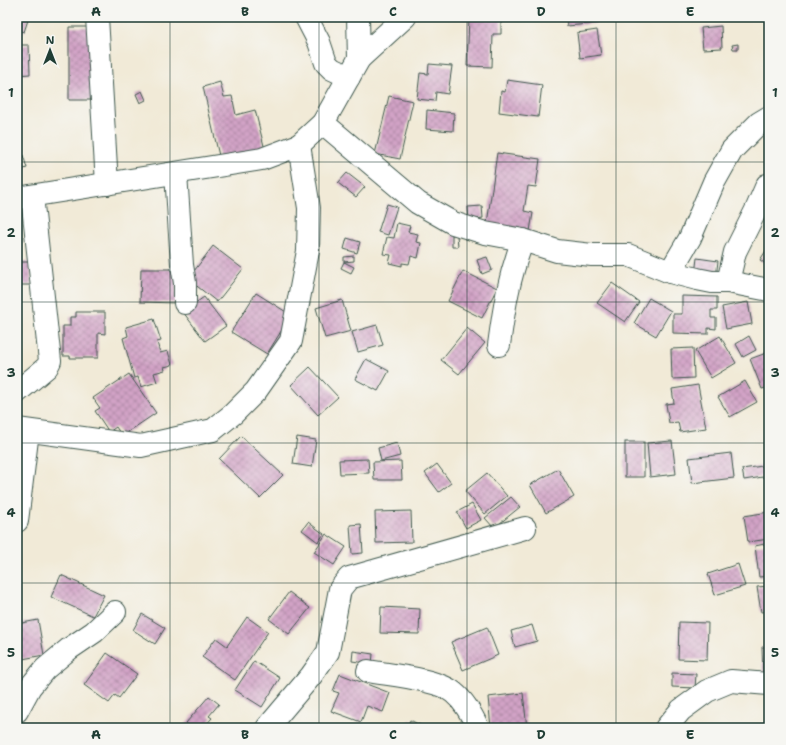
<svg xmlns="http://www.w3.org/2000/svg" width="786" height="745" font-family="'Shantell Sans',sans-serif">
<defs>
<pattern id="building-cross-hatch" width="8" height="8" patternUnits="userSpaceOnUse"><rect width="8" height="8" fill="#d2a3c6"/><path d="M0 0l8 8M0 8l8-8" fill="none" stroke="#aa86a2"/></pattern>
</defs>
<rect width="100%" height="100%" fill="#f6f6f2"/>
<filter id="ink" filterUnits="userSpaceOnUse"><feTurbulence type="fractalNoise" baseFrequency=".025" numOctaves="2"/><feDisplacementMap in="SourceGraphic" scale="8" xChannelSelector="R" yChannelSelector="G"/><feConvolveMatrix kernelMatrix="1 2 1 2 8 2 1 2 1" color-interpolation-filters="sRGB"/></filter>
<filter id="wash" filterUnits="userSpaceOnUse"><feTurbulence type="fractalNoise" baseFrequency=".012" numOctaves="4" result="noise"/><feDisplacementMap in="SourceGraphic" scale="16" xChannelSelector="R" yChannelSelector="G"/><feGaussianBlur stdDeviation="0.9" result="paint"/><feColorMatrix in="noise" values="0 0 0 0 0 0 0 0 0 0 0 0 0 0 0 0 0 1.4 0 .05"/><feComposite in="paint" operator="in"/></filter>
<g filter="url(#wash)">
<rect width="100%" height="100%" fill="#f1ead7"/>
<g id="blocks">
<g fill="url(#building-cross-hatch)">
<polygon points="17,17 29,17 24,32 17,30"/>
<polygon points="469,17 501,17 501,34 493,34 492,67 467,66"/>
<polygon points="566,17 598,17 599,23 567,26"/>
<polygon points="721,26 722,48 703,49 701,28"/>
<polygon points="69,27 92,27 93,100 69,100"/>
<polygon points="597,30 601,55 580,58 577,33"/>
<polygon points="738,44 738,49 733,49 732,45"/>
<polygon points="17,45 29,45 30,74 17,75"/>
<polygon points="429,64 452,66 448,94 436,92 435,101 417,99 420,73 428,74"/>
<polygon points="507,80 542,85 538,117 499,112 501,91 505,92"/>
<polygon points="220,82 224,97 232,96 236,115 255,110 265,150 220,160 203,87"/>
<polygon points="142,91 146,100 140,103 136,94"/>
<polygon points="389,96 413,101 400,159 375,154"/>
<polygon points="427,110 454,113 453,131 426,129"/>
<polygon points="17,136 27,168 17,171"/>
<polygon points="497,153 540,159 536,187 528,186 524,211 533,213 529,237 486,231"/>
<polygon points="347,173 365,187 356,197 338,183"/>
<polygon points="769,203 769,219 763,216"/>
<polygon points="387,204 397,207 388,235 378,232"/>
<polygon points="482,206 483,218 469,220 468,207"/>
<polygon points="397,223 410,226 408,232 418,234 416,242 421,243 418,258 411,256 409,264 402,263 402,266 389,263 391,255 383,254 387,237 394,238"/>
<polygon points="452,235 457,235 458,247 452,247"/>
<polygon points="347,238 360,242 357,253 344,249"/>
<polygon points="213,246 243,269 217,302 188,279"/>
<polygon points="769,246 769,266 760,260"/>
<polygon points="354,256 354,261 344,262 344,257"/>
<polygon points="487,257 492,270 482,274 477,260"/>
<polygon points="697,258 718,261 716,278 695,274"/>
<rect x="17" y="262" width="14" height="23"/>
<polygon points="344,262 354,267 351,273 341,268"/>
<polygon points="141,269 177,269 176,303 140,302"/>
<polygon points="463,271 497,288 482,318 448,301"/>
<polygon points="612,283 639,302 625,322 597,303"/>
<polygon points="256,293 291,315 267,354 231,332"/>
<polygon points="682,296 717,297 717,310 711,310 711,318 716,318 716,329 708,328 708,334 673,333 673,314 682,314"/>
<polygon points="204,297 226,326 205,341 183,312"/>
<polygon points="649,298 671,311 656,336 634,323"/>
<polygon points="342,300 351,331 325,338 316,308"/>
<polygon points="748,302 752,324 726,329 722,307"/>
<polygon points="76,312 105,312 105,334 98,333 98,358 70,358 70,356 63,356 63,326 70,326 70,317 76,317"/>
<polygon points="154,319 161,341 157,342 160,353 168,351 172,365 164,367 165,370 154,373 157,382 141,387 138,377 134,378 123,338 128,336 126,327"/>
<polygon points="377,325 383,345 358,352 352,332"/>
<polygon points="467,328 485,343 459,374 441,360"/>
<polygon points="720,336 736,363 711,378 695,351"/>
<polygon points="749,336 756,350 743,357 736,344"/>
<polygon points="693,348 694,378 672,379 671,349"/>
<polygon points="769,352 769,387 762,389 750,359"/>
<polygon points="366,359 389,371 378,391 355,379"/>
<polygon points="310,367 338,397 318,415 291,385"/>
<polygon points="129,374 156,413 122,436 116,427 109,432 95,411 100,408 93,398"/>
<polygon points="745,381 757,402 730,417 718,397"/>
<polygon points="698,385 706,428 680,432 678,422 669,423 666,404 674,403 672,389"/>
<polygon points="241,436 283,475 260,498 219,459"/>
<polygon points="297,437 316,440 312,467 293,464"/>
<polygon points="672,441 676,474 650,477 647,443"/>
<rect x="625" y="442" width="19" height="35"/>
<polygon points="397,443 400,456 381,461 378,448"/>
<polygon points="731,453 734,478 692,483 689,458"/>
<polygon points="368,459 369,473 340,474 339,460"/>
<polygon points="401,461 402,480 374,480 373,462"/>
<polygon points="437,464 451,483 439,492 425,473"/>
<polygon points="769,465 769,476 744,480 742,469"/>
<polygon points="558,469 574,497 546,513 530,485"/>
<polygon points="487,473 507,496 485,514 465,491"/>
<polygon points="511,497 520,507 494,528 485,518"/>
<polygon points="472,504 481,520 466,528 457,512"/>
<polygon points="411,511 412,542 376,543 375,512"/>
<polygon points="769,512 769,539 748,542 744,516"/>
<polygon points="308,522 324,534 318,542 302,530"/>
<polygon points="361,524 363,553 352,554 350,525"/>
<polygon points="326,534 346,547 334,565 314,552"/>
<polygon points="769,543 769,576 759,577 755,546"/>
<polygon points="738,564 745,586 715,595 708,574"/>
<polygon points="61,575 104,595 93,616 51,597"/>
<polygon points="769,586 769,611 761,612 757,587"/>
<polygon points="289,592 310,608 289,634 269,619"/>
<polygon points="381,607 420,609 419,634 380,633"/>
<polygon points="142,614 165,628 155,644 133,630"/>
<polygon points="247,617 268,632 235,680 202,657 216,638 227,646"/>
<polygon points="38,620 44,655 17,660 17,624"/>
<polygon points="679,622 708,623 707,660 678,659"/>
<polygon points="532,625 537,641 515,647 511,631"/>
<polygon points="487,627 498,655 463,670 451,642"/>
<polygon points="762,647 769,647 769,673 763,673"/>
<polygon points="353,651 373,654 372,664 352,661"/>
<polygon points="107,653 137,674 119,698 115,695 109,703 84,685"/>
<polygon points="254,661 280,678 262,707 235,690"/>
<polygon points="672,673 696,674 695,688 672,687"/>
<polygon points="340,674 390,693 383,712 367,706 361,722 331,711 339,693 333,691"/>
<polygon points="523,693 527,728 491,728 488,697"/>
<polygon points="209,696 219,704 209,716 212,718 204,727 201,725 199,728 192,728 186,723"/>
<polygon points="410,720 426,728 406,728"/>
</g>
</g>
</g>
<g filter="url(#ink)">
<use href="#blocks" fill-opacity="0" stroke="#3e574c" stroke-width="1"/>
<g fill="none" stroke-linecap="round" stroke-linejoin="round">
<defs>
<g id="minor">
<polyline points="97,17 107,184"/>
<polyline points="306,17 319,42 326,63 332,69 349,77"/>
<polyline points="358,17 359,59"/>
<polyline points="323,123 418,203 453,223 485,233 523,240 557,251 592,255 628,255 670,272 697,279 712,282 728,282 769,290"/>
<polyline points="176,173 182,265 185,283 185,303"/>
<polyline points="17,198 262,159 299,145 323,123 359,59 405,17"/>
<polyline points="670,272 690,238 714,182 732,150 759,123 769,117"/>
<polyline points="728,282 735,252 757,208 767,185"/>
<path d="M499,345c5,-37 10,-69 24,-105"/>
<polyline points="17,392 47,367 50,361 32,196"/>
<polyline points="17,429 141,446 213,430 233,414 256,391 291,341 308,251 309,208 299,145"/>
<polyline points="17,521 28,431"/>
<path d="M368,671c21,4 71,8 86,22 11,9 18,22 24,35"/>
<polyline points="17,711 30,687 45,669 69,649 94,632 115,612"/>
<polyline points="267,728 311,676 328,652 340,589 349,578 525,528"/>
<polyline points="666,728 681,710 707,691 731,681 769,684"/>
</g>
</defs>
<use href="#minor" stroke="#3e574c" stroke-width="24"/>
<use href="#minor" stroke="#fff" stroke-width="22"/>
</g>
</g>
<path fill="none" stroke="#1f3d34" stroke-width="1" stroke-opacity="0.55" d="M170,17v711M319,17v711M467,17v711M616,17v711M17,162h752M17,302h752M17,443h752M17,583h752"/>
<rect width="786" height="745" fill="none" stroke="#f6f6f2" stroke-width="44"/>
<g transform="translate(50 50)" stroke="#f6f6f2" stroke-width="3" paint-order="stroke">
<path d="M0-3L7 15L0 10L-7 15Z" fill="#1f3d34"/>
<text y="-6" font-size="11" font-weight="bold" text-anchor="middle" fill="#1f3d34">N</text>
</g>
<rect x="22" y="22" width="742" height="701" fill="none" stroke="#1f3d34" stroke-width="1.5"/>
<g font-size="13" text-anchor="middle" font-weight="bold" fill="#1f3d34">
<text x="96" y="16">A</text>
<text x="245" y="16">B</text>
<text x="393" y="16">C</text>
<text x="541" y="16">D</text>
<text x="690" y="16">E</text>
<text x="11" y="97">1</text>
<text x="775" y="97">1</text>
<text x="11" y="237">2</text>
<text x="775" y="237">2</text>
<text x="11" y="377">3</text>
<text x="775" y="377">3</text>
<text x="11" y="517">4</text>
<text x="775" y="517">4</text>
<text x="11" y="657">5</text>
<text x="775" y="657">5</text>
<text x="96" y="739">A</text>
<text x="245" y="739">B</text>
<text x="393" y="739">C</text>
<text x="541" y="739">D</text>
<text x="690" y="739">E</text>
</g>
</svg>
